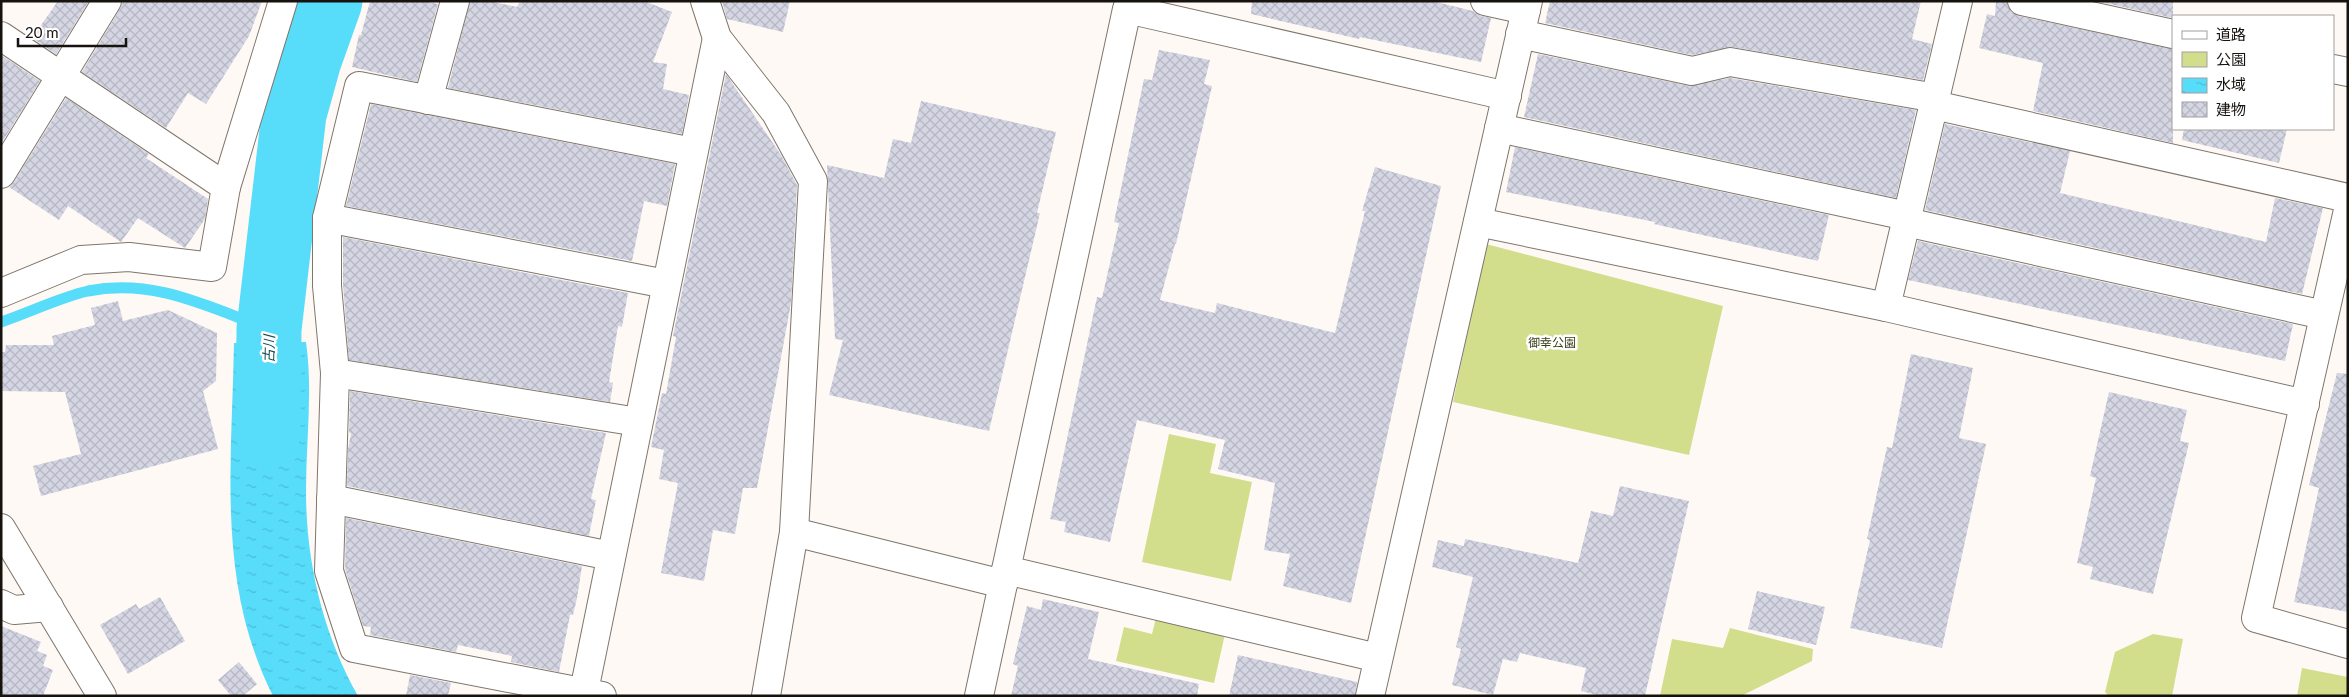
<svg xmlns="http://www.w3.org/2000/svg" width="2349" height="697" font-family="Lato,'Noto Sans JP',sans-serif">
<defs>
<pattern id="water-ripples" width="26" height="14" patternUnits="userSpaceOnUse" patternTransform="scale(1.25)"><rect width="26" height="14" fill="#57ddfa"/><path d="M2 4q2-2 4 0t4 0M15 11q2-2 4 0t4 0" fill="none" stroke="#4bbdd5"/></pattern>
<pattern id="building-cross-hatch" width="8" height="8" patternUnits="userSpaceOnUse" patternTransform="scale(1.25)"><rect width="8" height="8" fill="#d5d6e4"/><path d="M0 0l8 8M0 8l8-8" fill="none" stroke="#b6b7c2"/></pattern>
</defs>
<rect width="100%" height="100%" fill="#fef9f5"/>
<g fill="#d2de8c">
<polygon points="1486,244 1723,306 1689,455 1453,402"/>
<polygon points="1169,434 1216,444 1210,473 1252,482 1231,581 1142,562"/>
<polygon points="1156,618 1225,634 1214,683 1116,661 1124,627 1152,634"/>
<polygon points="1730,628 1813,649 1812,661 1741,696 1660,696 1672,639 1723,648"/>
<polygon points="2153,634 2183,639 2172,696 2109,696 2105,692 2115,652"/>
<polygon points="2302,668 2348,677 2348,696 2297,696"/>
</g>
<path fill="url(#water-ripples)" d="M306,342c7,49 0,99 0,149 0,71 17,143 52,205h-85c-57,-113 -41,-231 -39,-353z"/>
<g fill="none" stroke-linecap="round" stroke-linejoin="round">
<path stroke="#57ddfa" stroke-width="11" d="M1,322c27,-9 60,-25 87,-31 67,-13 120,16 181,38"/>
<polyline stroke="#57ddfa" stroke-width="65" points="268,433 269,329 294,114 309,60 330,1"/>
</g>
<g fill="url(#building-cross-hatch)">
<polygon points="58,1 89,1 56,54 32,38"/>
<polygon points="123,1 262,1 249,36 206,104 188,93 166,128 82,72 120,9"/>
<polygon points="370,1 423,1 438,4 417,82 352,67 359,35 361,35"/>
<polygon points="470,1 489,1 517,7 520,1 644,1 672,12 653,62 667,64 663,89 689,95 682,134 448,88"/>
<polygon points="722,1 790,1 783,32 727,19"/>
<polygon points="1252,1 1432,1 1473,11 1481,16 1491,18 1481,62 1360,37 1359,39 1251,14"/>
<polygon points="1550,1 1921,1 1912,39 1932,44 1923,80 1733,47 1692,55 1545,23"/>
<polygon points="1996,1 2007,1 2011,12 2019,16 2173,49 2173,143 2033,111 2043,63 1979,48 1987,14 1995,16"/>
<polygon points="2096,1 2173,1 2173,18"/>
<polygon points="1159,50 1210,60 1204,84 1212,86 1176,244 1175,244 1160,300 1215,313 1217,303 1335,333 1365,211 1362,211 1375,167 1441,186 1351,603 1283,586 1290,554 1264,550 1275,483 1218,469 1225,440 1137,420 1110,542 1064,532 1066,522 1050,519 1097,297 1102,298 1119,223 1114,222 1144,79 1152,80"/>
<polygon points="1538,54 1689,86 1730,78 1916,110 1896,198 1524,117"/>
<polygon points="1,55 40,81 1,144"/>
<polygon points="726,74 781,155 797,185 791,303 757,488 743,488 735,534 713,530 704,581 661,573 678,483 659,479 664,450 651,447 662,393 666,394 676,337 673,336"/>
<polygon points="66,98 149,154 146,158 208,199 205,219 185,248 138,218 121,242 68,206 59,220 9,187 14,182"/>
<polygon points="921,101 1056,132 1037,213 1040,213 989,431 829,395 843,340 835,339 827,165 884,178 893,139 911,143"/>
<polygon points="371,104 675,164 667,206 644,201 632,261 346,206"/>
<polygon points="1945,124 2070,151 2060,193 2266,242 2275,198 2323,208 2302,294 1925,210"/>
<polygon points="2184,129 2287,129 2279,163 2182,140"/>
<polygon points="1515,147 1829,215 1818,261 1654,224 1655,222 1506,192"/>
<polygon points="343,237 628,293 622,327 618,326 609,382 613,383 610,402 349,360 343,285"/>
<polygon points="1918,241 2293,324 2285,361 1908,280"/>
<polygon points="118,301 123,321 168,310 217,333 216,381 203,391 218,449 41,496 33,466 81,454 65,392 1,391 1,352 5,352 6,345 54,345 52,336 95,325 91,308"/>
<polygon points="1911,354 1973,368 1959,438 1986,444 1942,648 1850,628 1870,540 1867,539 1887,447 1892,448"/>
<polygon points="2337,373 2348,374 2348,612 2294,602 2319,488 2309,485"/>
<polygon points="350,391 606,433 591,499 596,500 589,536 347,486 348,449 351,434 349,432"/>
<polygon points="2109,392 2187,410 2180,441 2189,443 2153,594 2090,579 2093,567 2077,563 2096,478 2090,476"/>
<polygon points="1620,486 1689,501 1645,696 1601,696 1581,691 1586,668 1520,653 1517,662 1503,659 1493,695 1452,685 1461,649 1456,647 1473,577 1432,567 1438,540 1464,546 1465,539 1578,563 1591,511 1613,516"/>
<polygon points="346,518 582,566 577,598 573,615 570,615 559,672 511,662 512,656 458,645 456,652 370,635 371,627 363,626 345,569"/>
<polygon points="1757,591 1825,607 1816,645 1748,629"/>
<polygon points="160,597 185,641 128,674 100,625 136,604 139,609"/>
<polygon points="1043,599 1099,612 1088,659 1199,684 1197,696 1011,696 1018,666 1013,664 1027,606 1041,610"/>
<polygon points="1,626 41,642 37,651 47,655 43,666 53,670 43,696 1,696"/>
<polygon points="1238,655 1357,682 1355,696 1229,696"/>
<polygon points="239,662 257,684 243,696 231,696 218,680"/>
<polygon points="410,675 451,683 448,696 406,696"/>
</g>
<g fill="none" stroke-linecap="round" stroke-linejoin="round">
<defs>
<g id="minor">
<polyline points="705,1 717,38 776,113 813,181 794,532 766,696"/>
<polyline points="1485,1 1526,10"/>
<polyline points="2022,1 2173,34"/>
<polyline points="1520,34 1692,71 1730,62 1936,98"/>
<polyline points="1,36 226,187 212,267 129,257 81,260 1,293"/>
<polyline points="2333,69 2348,72"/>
<polyline points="428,100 455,1"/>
<polyline points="1934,105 2348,198"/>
<polyline points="1499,128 1907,216"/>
<polyline points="1,174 107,1"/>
<polyline points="226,187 283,1"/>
<polyline points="2348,210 2256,618 2348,644"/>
<polyline points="327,218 666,284"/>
<polyline points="1478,222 1886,307 2305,404"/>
<polyline points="1906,222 2324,315"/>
<polyline points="1886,307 1958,1"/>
<polyline points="335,373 638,422"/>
<polyline points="331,499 611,556"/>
<polyline points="1,528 102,696"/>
<polyline points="794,532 1003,584"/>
<polyline points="1,604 14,610 49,607"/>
<polyline points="1378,658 1006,570 1127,9 1507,96"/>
<polyline points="583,696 717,38"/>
<polyline points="602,696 354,648 329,571 335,373 327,286 327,218 359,86 693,152"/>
<polyline points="979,696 1006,570"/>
<polyline points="1370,696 1528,1"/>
</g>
</defs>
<use href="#minor" stroke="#7f766c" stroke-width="30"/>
<use href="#minor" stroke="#fff" stroke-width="28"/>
</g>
<g text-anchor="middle" stroke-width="5" stroke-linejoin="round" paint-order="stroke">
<g font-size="12" fill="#3a3f17" stroke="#fff">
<text x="1552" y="347">御幸公園</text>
</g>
<g font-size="14" font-style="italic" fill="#134d59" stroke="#fff">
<text transform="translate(269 349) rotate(-89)" y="5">古川</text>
</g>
</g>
<rect width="2349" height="697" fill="none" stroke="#16120e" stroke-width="5"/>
<rect x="2172" y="15" width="162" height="115" fill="#ffffff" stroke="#a2a09f"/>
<rect x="2182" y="31" width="25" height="8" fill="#ffffff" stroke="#a2a09f"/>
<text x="2216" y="40" font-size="15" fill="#16120e">道路</text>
<rect x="2182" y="52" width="25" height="15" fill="#d2de8c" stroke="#a2a09f"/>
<text x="2216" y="65" font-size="15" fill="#16120e">公園</text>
<rect x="2182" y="78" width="25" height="15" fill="url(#water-ripples)" stroke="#a2a09f"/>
<text x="2216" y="90" font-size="15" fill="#16120e">水域</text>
<rect x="2182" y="102" width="25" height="15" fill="url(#building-cross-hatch)" stroke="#a2a09f"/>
<text x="2216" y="115" font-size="15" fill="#16120e">建物</text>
<path d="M18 38v8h108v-8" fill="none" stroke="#16120e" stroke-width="2.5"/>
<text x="25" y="38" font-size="15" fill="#16120e" stroke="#ffffff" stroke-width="4" paint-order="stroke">20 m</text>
</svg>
